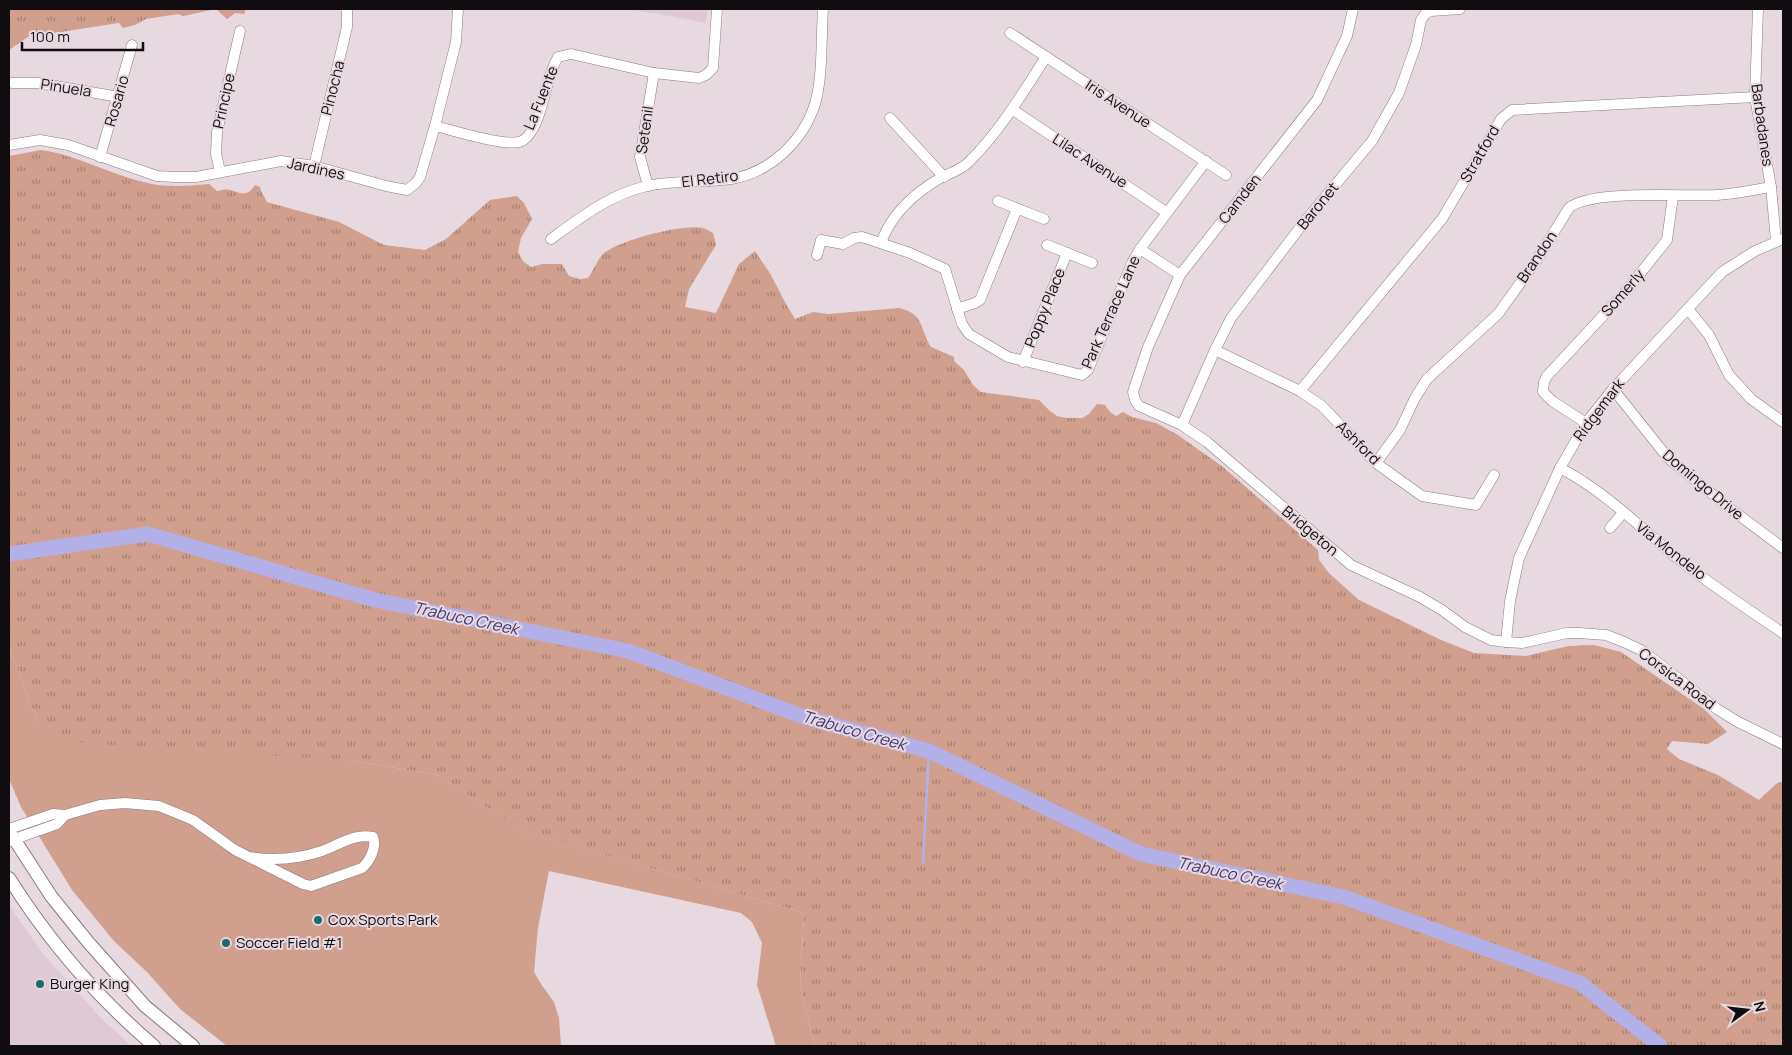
<svg xmlns="http://www.w3.org/2000/svg" width="1792" height="1055" font-family="Manrope,sans-serif">
<defs>
<pattern id="park-tufts" width="24" height="20" patternUnits="userSpaceOnUse" patternTransform="scale(1.25)"><rect width="24" height="20" fill="#d09f8d"/><path d="M3 7l-1-3M5 7V3M7 7l1-3M15 17l-1-3M17 17v-4M19 17l1-3" fill="none" stroke="#a78072"/></pattern>
</defs>
<rect width="100%" height="100%" fill="#e8d9e1"/>
<g fill="#dec9d4">
<polygon points="626,9 707,9 706,23 658,14"/>
<polygon points="9,905 43,954 101,1018 131,1046 9,1046"/>
</g>
<polygon fill="#d09f8d" points="9,646 37,721 355,761 437,775 527,832 804,913 800,986 815,1046 776,1046 757,985 762,943 752,922 741,913 549,871 538,928 534,972 541,984 554,1002 559,1018 561,1046 227,1046 180,1009 147,972 114,941 72,890 21,807 9,779"/>
<g fill="url(#park-tufts)">
<polygon points="9,9 246,9 244,14 235,13 227,19 216,9 183,16 178,14 146,19 135,25 123,28 119,23 28,37 9,50"/>
<path d="M41,150c36,5 68,24 103,32 21,6 43,4 65,2l8,7c5,-1 9,-2 13,-1 12,3 16,8 25,-5l5,2 1,4 6,11 72,20 45,23 41,5 21,-11 44,-39 27,-4 7,7 8,16 -11,19 -3,14 5,9 8,6 11,-3h20l7,12 11,3 8,-1c5,-7 9,-17 14,-23 12,-14 83,-32 101,-27 3,1 7,3 10,5l3,12 -27,44 -4,18 31,6 23,-49 16,-13 16,24 15,29 9,15 18,-7 15,2 71,-6c26,6 20,20 32,39l23,10v4l10,9 9,15 8,7 58,8 11,11 7,5 10,2h15l7,-4 8,-10 8,1 5,7 6,4 7,-4 9,5 24,6 22,12 45,32 95,83 1,10 10,13 30,27 82,40 33,13 52,3 42,-10 26,-1 27,7 83,57 23,23 -19,12 -36,-3 -5,8 12,10 39,16 41,25 17,-16 7,-3v265h-968l-15,-60 4,-73 -278,-81 -89,-57 -82,-14 -285,-19 -33,-21 -28,-75v-490z"/>
</g>
<g fill="none" stroke-linecap="round" stroke-linejoin="round">
<polyline stroke="#b3b0e8" stroke-width="2.5" points="923,863 929,751"/>
<polyline stroke="#b3b0e8" stroke-width="15" points="9,554 148,534 375,600 628,651 804,717 929,751 1141,854 1344,897 1580,983 1660,1046"/>
<defs>
<g id="minor">
<polyline points="1353,9 1347,36 1317,100 1180,275 1148,347 1133,392 1135,400 1139,406 1182,425 1207,442 1351,565 1420,597 1442,610 1465,627 1491,640 1506,642 1522,643 1567,633 1579,633 1606,635 1624,642 1643,651 1717,709 1738,722 1783,744"/>
<polyline points="1758,9 1755,97 1771,187 1776,241"/>
<polyline points="1010,33 1226,175"/>
<polyline points="12,83 38,83 119,97"/>
<polyline points="1013,110 1166,212"/>
<polyline points="890,118 944,177"/>
<path d="M435,126c17,4 73,22 87,15 11,-6 17,-25 20,-36 5,-17 7,-33 16,-48l13,-3 83,19 45,5 7,-3 7,-7 4,-59"/>
<polyline points="9,145 40,140 68,145 157,176 174,177 196,177 281,161 314,166 386,186 407,190 416,183 420,177 435,126 456,42 458,9"/>
<polyline points="100,157 132,45"/>
<polyline points="314,166 347,27 347,9"/>
<polyline points="220,171 216,154 217,132 240,31"/>
<polyline points="648,186 640,157 654,73"/>
<polyline points="998,201 1044,219"/>
<path d="M551,239c30,-22 60,-45 96,-53 28,-6 57,-3 84,-7 39,-6 72,-38 84,-75 8,-27 6,-67 8,-95"/>
<path d="M881,243c10,-29 35,-51 61,-66 9,-4 20,-8 27,-15 31,-31 53,-68 77,-105"/>
<polyline points="1047,245 1092,263"/>
<polyline points="1140,249 1180,275"/>
<polyline points="817,255 821,240 843,244 854,238 862,237 910,253 945,269 962,324 969,334 1008,357 1082,375 1088,370 1132,263 1140,249 1206,161"/>
<polyline points="957,309 975,303 980,300 1017,209"/>
<polyline points="1688,309 1709,335 1729,375 1751,399 1783,422"/>
<polyline points="1215,350 1300,391 1322,406 1376,463 1422,496 1476,505 1494,475"/>
<polyline points="1023,362 1067,253"/>
<polyline points="1613,389 1668,458 1728,507 1783,548"/>
<polyline points="1300,391 1442,219 1501,119 1512,110 1755,97"/>
<polyline points="1586,423 1552,401 1543,392 1544,382 1547,376 1626,291 1667,240 1673,196"/>
<polyline points="1182,425 1215,350 1231,318 1305,221 1372,141 1399,93 1416,45 1421,20 1426,13 1431,11 1460,9"/>
<path d="M1376,463l24,-33 15,-32 12,-19 71,-65 38,-53 33,-53c22,-19 116,-11 148,-13 18,-1 36,-5 54,-8"/>
<path d="M1560,468c43,22 80,59 117,90 34,27 70,51 106,75"/>
<polyline points="1610,528 1623,513"/>
<polyline points="1506,642 1510,601 1519,558 1560,468 1586,423 1613,389 1722,272 1755,251 1783,239"/>
<path d="M9,829l44,-15 12,1 35,-10 25,-2 34,3 34,14 42,30 68,34 8,2 51,-18c8,-7 15,-21 11,-31 -19,-4 -34,8 -51,14 -24,8 -49,10 -73,6"/>
<polyline points="9,841 57,824 65,815"/>
</g>
<g id="major">
<polyline points="9,831 51,896 88,942 145,1006 193,1046"/>
<path d="M9,878c39,62 89,120 145,168"/>
</g>
</defs>
<use href="#minor" stroke="#897c83" stroke-width="11"/>
<use href="#major" stroke="#897c83" stroke-width="14"/>
<use href="#minor" stroke="#fff" stroke-width="10"/>
<use href="#major" stroke="#fff" stroke-width="12"/>
</g>
<g fill="#1d6a6e" stroke="#e8d9e1" stroke-width="2">
<circle cx="318" cy="920" r="5"/>
<circle cx="226" cy="943" r="5"/>
<circle cx="40" cy="984" r="5"/>
</g>
<g text-anchor="middle" stroke-width="4" stroke-linejoin="round" paint-order="stroke">
<g font-size="15" fill="#110c0f" stroke="#e8d9e1">
<text transform="translate(66 88) rotate(9)" y="5">Pinuela</text>
<text transform="translate(333 88) rotate(-76)" y="5">Pinocha</text>
<text transform="translate(541 98) rotate(-68)" y="5">La Fuente</text>
<text transform="translate(117 101) rotate(-74)" y="5">Rosario</text>
<text transform="translate(224 101) rotate(-78)" y="5">Principe</text>
<text transform="translate(1118 104) rotate(33)" y="5">Iris Avenue</text>
<text transform="translate(1762 125) rotate(82)" y="5">Barbadanes</text>
<text transform="translate(645 130) rotate(-82)" y="5">Setenil</text>
<text transform="translate(1480 154) rotate(-60)" y="5">Stratford</text>
<text transform="translate(1090 161) rotate(33)" y="5">Lilac Avenue</text>
<text transform="translate(316 169) rotate(12)" y="5">Jardines</text>
<text transform="translate(710 179) rotate(-7)" y="5">El Retiro</text>
<text transform="translate(1240 199) rotate(-52)" y="5">Camden</text>
<text transform="translate(1318 206) rotate(-51)" y="5">Baronet</text>
<text transform="translate(1537 257) rotate(-56)" y="5">Brandon</text>
<text transform="translate(1623 293) rotate(-49)" y="5">Somerly</text>
<text transform="translate(1045 308) rotate(-68)" y="5">Poppy Place</text>
<text transform="translate(1111 312) rotate(-66)" y="5">Park Terrace Lane</text>
<text transform="translate(1599 410) rotate(-53)" y="5">Ridgemark</text>
<text transform="translate(1358 443) rotate(45)" y="5">Ashford</text>
<text transform="translate(1703 485) rotate(40)" y="5">Domingo Drive</text>
<text transform="translate(1310 531) rotate(40)" y="5">Bridgeton</text>
<text transform="translate(1671 551) rotate(38)" y="5">Via Mondelo</text>
<text transform="translate(1677 679) rotate(37)" y="5">Corsica Road</text>
</g>
<g font-size="15" fill="#110c0f" stroke="#e8d9e1" text-anchor="start">
<text x="328" y="925">Cox Sports Park</text>
<text x="236" y="948">Soccer Field #1</text>
<text x="50" y="989">Burger King</text>
</g>
<g font-size="16" font-style="italic" fill="#3f3577" stroke="#e8d9e1">
<text transform="translate(466 618) rotate(12)" y="6">Trabuco Creek</text>
<text transform="translate(854 730) rotate(16)" y="6">Trabuco Creek</text>
<text transform="translate(1230 873) rotate(12)" y="6">Trabuco Creek</text>
</g>
</g>
<rect width="1792" height="1055" fill="none" stroke="#110c0f" stroke-width="20"/>
<g transform="translate(1747 1010) rotate(75)" stroke="#e8d9e1" stroke-width="4" paint-order="stroke">
<path d="M0-4L9 19L0 12L-9 19Z" fill="#110c0f"/>
<text y="-8" font-size="14" font-weight="bold" text-anchor="middle" fill="#110c0f">N</text>
</g>
<path d="M22 42v8h121v-8" fill="none" stroke="#110c0f" stroke-width="2.5"/>
<text x="30" y="42" font-size="15" fill="#110c0f" stroke="#e8d9e1" stroke-width="4" paint-order="stroke">100 m</text>
</svg>
